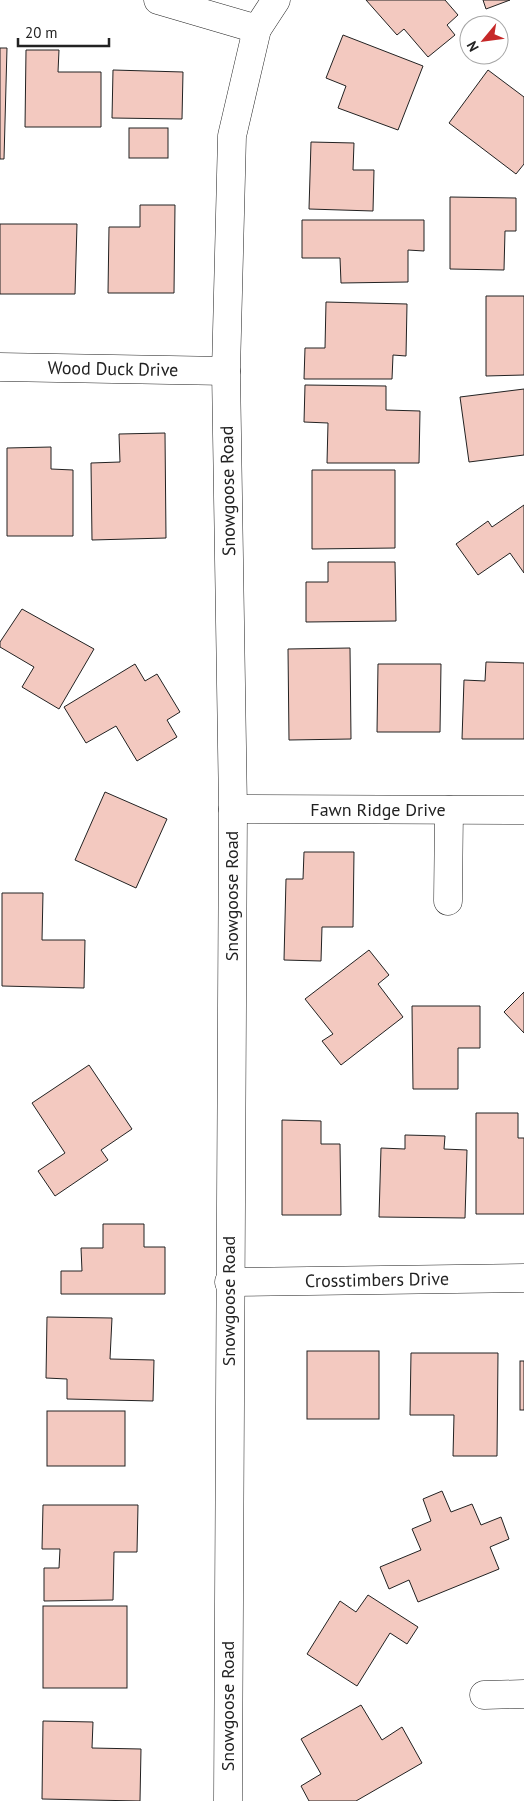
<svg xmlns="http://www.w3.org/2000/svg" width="524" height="1801" font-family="'PT Sans',sans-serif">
<rect width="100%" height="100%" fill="#fff"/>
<g fill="#f3c9c0" stroke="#222">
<polygon points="366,0 445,0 458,15 447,25 455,35 428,57 404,29 397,35"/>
<polygon points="483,0 510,0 486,9"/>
<polygon points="343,35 423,66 398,130 338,108 346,86 326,78"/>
<polygon points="0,48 7,48 4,159 0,159"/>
<polygon points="26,50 59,50 58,72 101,72 101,127 25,127"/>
<polygon points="113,70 183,72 182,119 112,118"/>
<polygon points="488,70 524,97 524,164 516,174 449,123"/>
<rect x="129" y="128" width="39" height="30"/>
<polygon points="311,142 354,143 353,170 374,170 373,211 309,209"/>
<polygon points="450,197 516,198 516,231 505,231 504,270 450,269"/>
<polygon points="140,205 175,205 174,293 108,293 109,227 140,227"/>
<polygon points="302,220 424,220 424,251 408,250 408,282 341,283 340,258 302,258"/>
<polygon points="0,224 77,224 75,294 0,294"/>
<polygon points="486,296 524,296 524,375 486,376"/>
<polygon points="326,302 407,304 406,356 393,355 392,379 304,379 305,348 325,348"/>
<polygon points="305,385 386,386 386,410 420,411 419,463 327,463 328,423 304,422"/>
<polygon points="524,389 524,455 469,462 460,397"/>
<polygon points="165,433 166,538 92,540 91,463 120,462 119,434"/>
<polygon points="51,447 51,469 73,470 73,536 7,536 7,448"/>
<polygon points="312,470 395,470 395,548 312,549"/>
<polygon points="524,505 524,573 510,553 478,575 456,544 488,521 492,527"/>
<polygon points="328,562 395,562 396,621 306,622 306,582 328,582"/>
<polygon points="22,609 94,649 59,709 22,687 34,667 0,647 0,642"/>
<polygon points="350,648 351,739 289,740 288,649"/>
<polygon points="486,662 524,663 524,739 462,739 464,680 485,681"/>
<polygon points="135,664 145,681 157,674 180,712 167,720 177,737 137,761 116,726 86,743 64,707"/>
<polygon points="378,664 441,664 440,732 377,732"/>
<polygon points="105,792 167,819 136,888 75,860"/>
<polygon points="304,852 354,852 353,927 322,927 321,961 284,960 286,879 303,879"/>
<polygon points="2,893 43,893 42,940 85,940 84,988 2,986"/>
<polygon points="369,950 389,975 378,984 403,1017 341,1065 322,1041 333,1034 305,999"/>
<polygon points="524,992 524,1033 504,1012"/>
<polygon points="412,1006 480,1006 480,1048 458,1048 458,1089 413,1089"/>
<polygon points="89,1065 132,1129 101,1150 108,1160 55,1196 38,1171 65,1153 32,1103"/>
<polygon points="476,1113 518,1113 518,1138 524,1138 524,1214 476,1214"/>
<polygon points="282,1120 321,1121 321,1144 340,1144 341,1215 282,1215"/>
<polygon points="405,1135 445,1136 444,1149 467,1150 465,1218 379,1217 381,1148 405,1149"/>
<polygon points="103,1224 144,1224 144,1247 165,1247 165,1294 61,1294 61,1271 82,1271 81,1248 103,1248"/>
<polygon points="47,1317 112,1318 110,1359 154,1360 153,1401 67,1399 67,1379 46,1378"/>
<rect x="307" y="1351" width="72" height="68"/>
<polygon points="411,1353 498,1353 497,1456 453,1456 454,1415 410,1415"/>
<rect x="520" y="1361" width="4" height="49"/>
<rect x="47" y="1411" width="78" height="55"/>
<polygon points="442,1491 451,1512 472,1504 481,1525 501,1517 509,1539 490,1547 499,1569 418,1602 409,1580 389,1589 380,1567 421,1550 412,1529 431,1521 423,1499"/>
<polygon points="43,1505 138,1505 137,1552 114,1552 113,1600 44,1601 44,1568 59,1568 60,1549 42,1549"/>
<polygon points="368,1595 418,1627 407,1644 390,1633 357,1686 307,1654 340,1601 356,1612"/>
<rect x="43" y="1606" width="84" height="82"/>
<polygon points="361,1705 382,1740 402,1727 422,1763 356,1801 309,1801 301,1786 321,1774 301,1739"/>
<polygon points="43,1721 93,1722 92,1748 141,1749 140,1801 42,1799"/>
</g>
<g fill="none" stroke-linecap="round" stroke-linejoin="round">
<defs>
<g id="street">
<polyline points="158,0 257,29"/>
<polyline points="0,367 226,371"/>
<polyline points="233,809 524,810"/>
<polyline points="448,901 449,810"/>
<polyline points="229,1282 524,1278"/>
<polyline points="484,1695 524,1694"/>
</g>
<polyline id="secondary" points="228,1801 233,809 226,371 232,136 257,29 276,0"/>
</defs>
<use href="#street" stroke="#222" stroke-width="29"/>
<use href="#secondary" stroke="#222" stroke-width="29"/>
<use href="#street" stroke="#fff" stroke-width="28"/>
<use href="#secondary" stroke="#fff" stroke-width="28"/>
</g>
<g text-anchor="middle" stroke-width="4" stroke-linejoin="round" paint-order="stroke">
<g font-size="18" fill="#222" stroke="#fff">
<text transform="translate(113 369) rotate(1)" y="6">Wood Duck Drive</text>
<text transform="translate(228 491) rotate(-91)" y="6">Snowgoose Road</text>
<text x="378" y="816">Fawn Ridge Drive</text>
<text transform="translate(232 896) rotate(-90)" y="6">Snowgoose Road</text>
<text transform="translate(377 1280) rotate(-1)" y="6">Crosstimbers Drive</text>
<text transform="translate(229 1301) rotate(-90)" y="6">Snowgoose Road</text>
<text transform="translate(228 1706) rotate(-90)" y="6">Snowgoose Road</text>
</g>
</g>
<g transform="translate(484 40) rotate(241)"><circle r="24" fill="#ffffff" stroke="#a7a7a7"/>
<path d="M0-4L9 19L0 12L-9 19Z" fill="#c62828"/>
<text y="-8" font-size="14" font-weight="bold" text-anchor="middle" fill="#222222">N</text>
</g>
<path d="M18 38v8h91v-8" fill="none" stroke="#222222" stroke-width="2.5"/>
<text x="25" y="38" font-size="15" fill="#222222" stroke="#ffffff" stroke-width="4" paint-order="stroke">20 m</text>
</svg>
